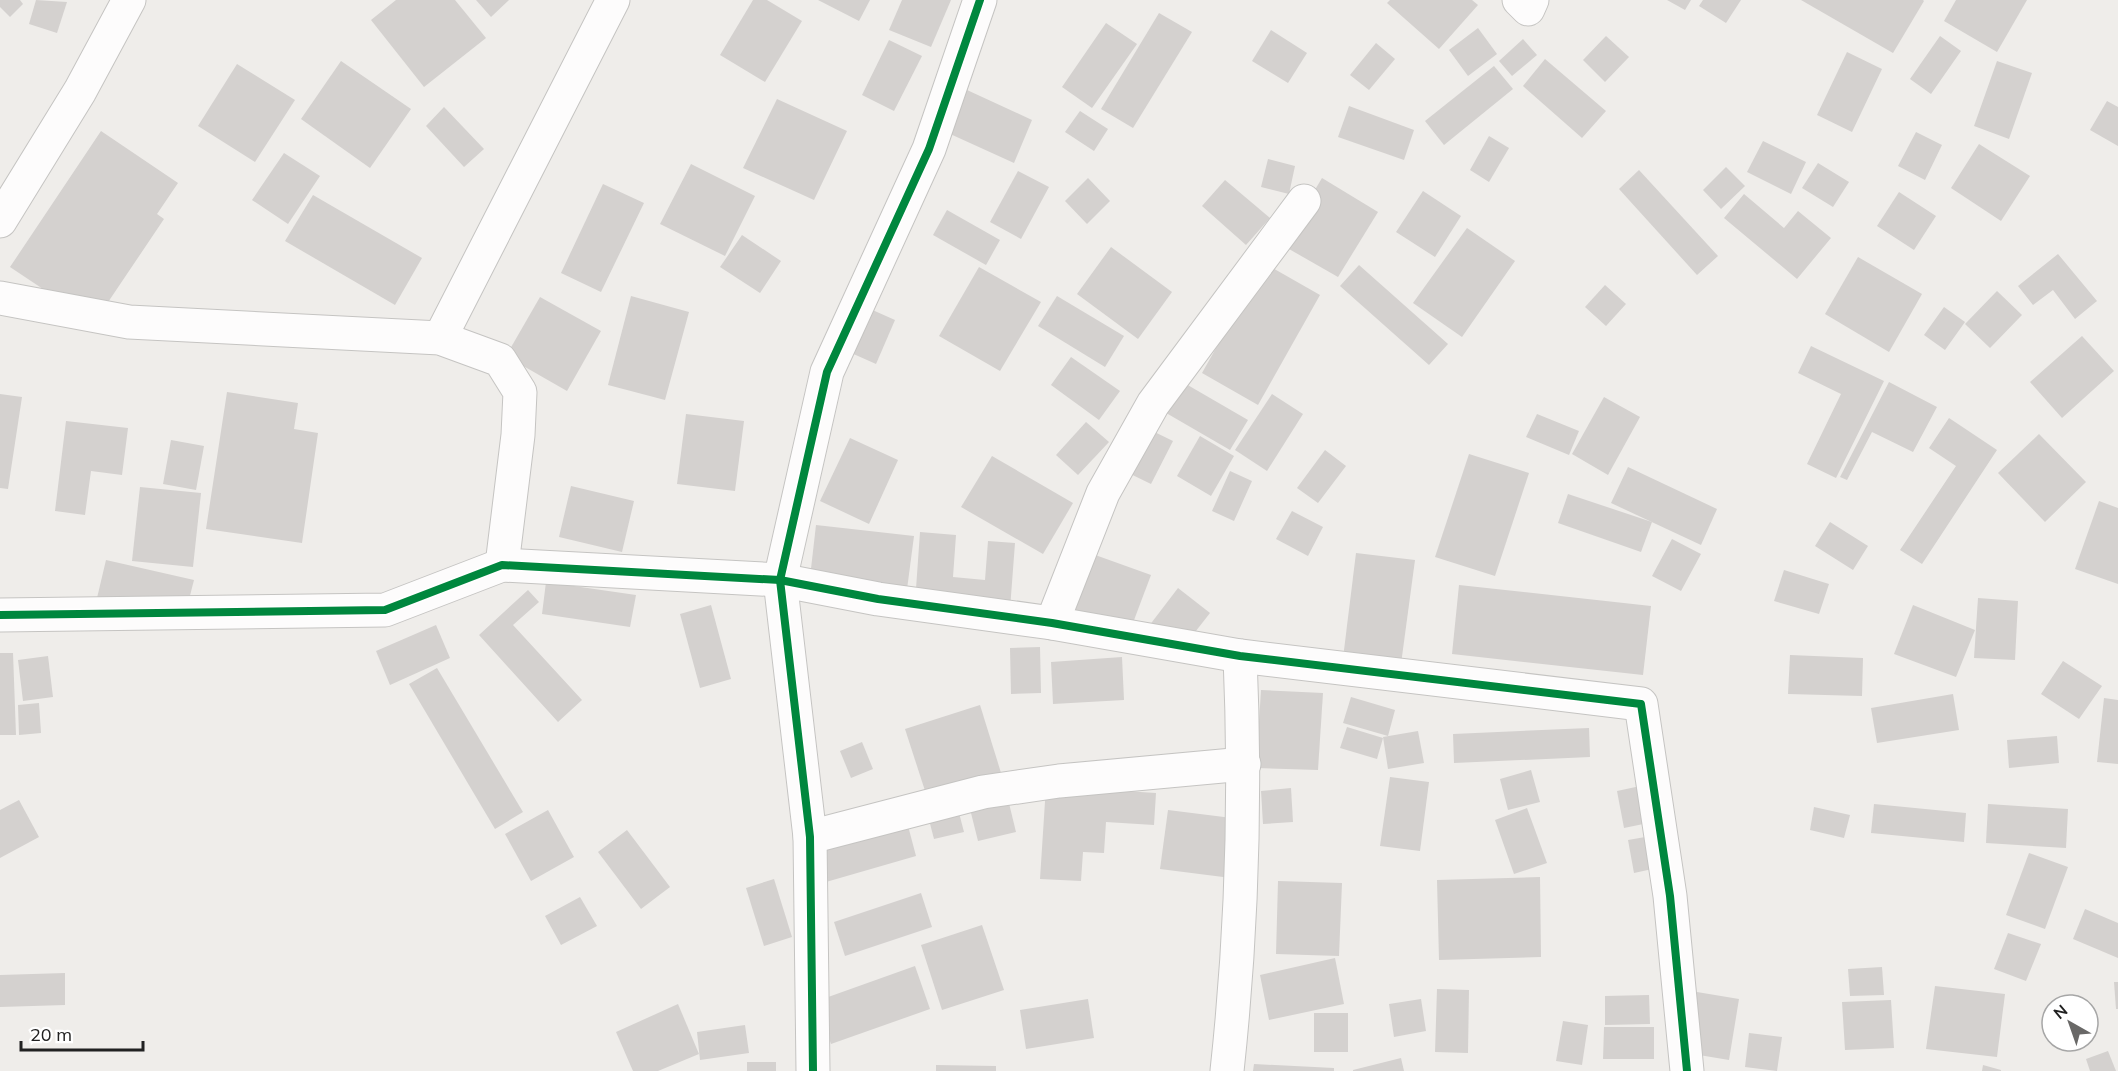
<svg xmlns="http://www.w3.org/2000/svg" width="2118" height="1071" font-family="Mulish,sans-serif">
<rect width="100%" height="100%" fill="#efedea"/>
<g fill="#d4d1cf">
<polygon points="0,0 20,0 23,4 10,17 0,7"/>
<polygon points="36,0 67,2 57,33 29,24"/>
<polygon points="396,0 455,0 486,38 424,87 371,20"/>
<polygon points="476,0 509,0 491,17"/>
<polygon points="753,0 767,0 802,21 765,82 720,55"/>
<polygon points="818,0 870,0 859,21"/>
<polygon points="902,0 951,0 931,47 889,30"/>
<polygon points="1390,0 1472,0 1478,5 1439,49 1387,3"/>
<polygon points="1667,0 1691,0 1685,10"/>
<polygon points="1703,0 1741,0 1726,23 1699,6"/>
<polygon points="1801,0 1923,0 1924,1 1893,53"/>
<polygon points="1956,0 2027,0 1997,52 1944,21"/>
<polygon points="1159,13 1192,32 1133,128 1101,109"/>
<polygon points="1106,23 1137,44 1092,108 1062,87"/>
<polygon points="1478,28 1497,54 1468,76 1449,50"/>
<polygon points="1271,30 1307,53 1288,83 1252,61"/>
<polygon points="1606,36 1629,57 1605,82 1583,60"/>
<polygon points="1940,36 1961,51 1931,94 1910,79"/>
<polygon points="1523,39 1537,55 1512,76 1499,61"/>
<polygon points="889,40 922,56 894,111 862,95"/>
<polygon points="1376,43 1395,59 1369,90 1350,75"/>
<polygon points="1847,52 1882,69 1852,132 1817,115"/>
<polygon points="1545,59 1606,111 1582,138 1523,86"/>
<polygon points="341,61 411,109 370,168 301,119"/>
<polygon points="1997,61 2032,73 2009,139 1974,126"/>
<polygon points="237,64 295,100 255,162 198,126"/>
<polygon points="1494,66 1513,89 1444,145 1425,121"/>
<polygon points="967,90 1032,120 1014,163 948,133"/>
<polygon points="777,99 847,131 814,200 743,168"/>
<polygon points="2107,101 2118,107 2118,146 2090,130"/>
<polygon points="1349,106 1414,130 1404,160 1338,137"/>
<polygon points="444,107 484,149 464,167 426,126"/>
<polygon points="1080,111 1108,129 1094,151 1065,132"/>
<polygon points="101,131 178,183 157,214 164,219 94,323 10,267"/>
<polygon points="1916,132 1942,145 1925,180 1898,166"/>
<polygon points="1489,136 1509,148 1489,182 1470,170"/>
<polygon points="1763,141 1806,162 1791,194 1747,172"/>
<polygon points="1979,144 2030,176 2001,221 1951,188"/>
<polygon points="284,153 320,176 288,224 252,200"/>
<polygon points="1268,159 1295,166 1289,194 1261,187"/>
<polygon points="1818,163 1849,182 1833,207 1802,188"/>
<polygon points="691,164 755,196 725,256 660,224"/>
<polygon points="1726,167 1745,186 1721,209 1703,190"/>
<polygon points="1639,170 1718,256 1697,275 1619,189"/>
<polygon points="1018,171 1049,187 1021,239 990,222"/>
<polygon points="1088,178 1110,201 1087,224 1065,201"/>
<polygon points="1322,178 1378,212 1338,277 1282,245"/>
<polygon points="1225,180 1270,218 1246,245 1202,206"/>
<polygon points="603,184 644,203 601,292 561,273"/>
<polygon points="1423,191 1461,216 1435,257 1396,232"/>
<polygon points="1899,192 1936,216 1914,250 1877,226"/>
<polygon points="1744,194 1784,228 1798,211 1831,238 1797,279 1724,218"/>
<polygon points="313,195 422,258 395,305 285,241"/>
<polygon points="947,210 1000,240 986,265 933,235"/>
<polygon points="1467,228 1515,261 1462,337 1413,303"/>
<polygon points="742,235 781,261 760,293 720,267"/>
<polygon points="1111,247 1172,292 1138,339 1077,294"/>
<polygon points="2058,254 2097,301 2075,319 2053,290 2033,305 2018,286"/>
<polygon points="1858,257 1922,294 1889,352 1825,314"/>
<polygon points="1264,263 1320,295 1258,405 1202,373"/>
<polygon points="1359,265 1448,344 1429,365 1340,286"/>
<polygon points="979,267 1041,302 1000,371 939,336"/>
<polygon points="1605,285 1626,304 1606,326 1585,307"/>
<polygon points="1997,291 2022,315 1990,348 1965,324"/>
<polygon points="631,296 689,312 665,400 608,385"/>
<polygon points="1057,296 1124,336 1105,367 1038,326"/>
<polygon points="540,297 601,331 567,391 506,356"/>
<polygon points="1944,307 1965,322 1945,350 1924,335"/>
<polygon points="868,308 895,320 876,364 849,352"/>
<polygon points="2082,336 2114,371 2062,418 2030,382"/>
<polygon points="1811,346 1884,381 1836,478 1807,464 1841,394 1798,373"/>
<polygon points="1071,357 1120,391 1099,420 1051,385"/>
<polygon points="1179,380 1248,420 1230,450 1161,410"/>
<polygon points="1889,382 1937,407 1913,452 1872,432 1847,480 1840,477"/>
<polygon points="227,392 298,403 294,429 318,433 302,543 206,529"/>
<polygon points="0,394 22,397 8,489 0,488"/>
<polygon points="1272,394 1303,414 1267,471 1235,450"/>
<polygon points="1604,397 1640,417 1608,475 1572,454"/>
<polygon points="686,414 744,421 735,491 677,484"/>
<polygon points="1537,414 1579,431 1569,455 1526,437"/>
<polygon points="1949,418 1997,450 1922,564 1900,550 1956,466 1929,448"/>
<polygon points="66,421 128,428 122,475 91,471 85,515 55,511"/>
<polygon points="1086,422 1109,442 1078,475 1056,455"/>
<polygon points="1134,422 1173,441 1151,484 1112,465"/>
<polygon points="2039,434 2086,482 2045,522 1998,473"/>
<polygon points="1200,436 1234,456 1211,496 1177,476"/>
<polygon points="850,438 898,460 869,524 820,501"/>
<polygon points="171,440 204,446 196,490 163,484"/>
<polygon points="1325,450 1346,466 1318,503 1297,488"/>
<polygon points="1469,454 1529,473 1495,576 1435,557"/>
<polygon points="992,456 1073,503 1043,554 961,507"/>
<polygon points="1628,467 1717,509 1701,545 1611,503"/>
<polygon points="1230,471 1252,481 1234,521 1212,511"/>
<polygon points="571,486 634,501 622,552 559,537"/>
<polygon points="140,487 201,493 193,567 132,561"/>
<polygon points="1568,494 1652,522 1641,552 1558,523"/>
<polygon points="2099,501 2118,508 2118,584 2075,569"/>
<polygon points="1292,511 1323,527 1308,556 1276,539"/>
<polygon points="1830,522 1868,546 1853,570 1815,546"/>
<polygon points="816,525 914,536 906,597 809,586"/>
<polygon points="920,532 956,535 953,577 985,580 988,541 1015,543 1010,609 915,603"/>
<polygon points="1672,539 1701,554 1681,591 1652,576"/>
<polygon points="1073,547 1151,575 1128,636 1050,608"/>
<polygon points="1356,553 1415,560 1401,664 1343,658"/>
<polygon points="106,560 194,580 184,619 97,598"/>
<polygon points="1784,570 1829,584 1819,614 1774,601"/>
<polygon points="546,582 636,595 630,627 542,614"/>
<polygon points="1459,585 1651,606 1643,675 1452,654"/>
<polygon points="1178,588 1210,613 1181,650 1149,626"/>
<polygon points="528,590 539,602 513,625 582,700 558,722 479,635"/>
<polygon points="1978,598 2018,601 2015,660 1974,658"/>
<polygon points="711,605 731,679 700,688 680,614"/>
<polygon points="1913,605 1975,630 1956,677 1894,654"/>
<polygon points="436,625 450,658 390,685 376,651"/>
<polygon points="1040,647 1041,693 1011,694 1010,648"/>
<polygon points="0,653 13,653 16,735 0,735"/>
<polygon points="1790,655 1863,658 1862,696 1788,694"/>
<polygon points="48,656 53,697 23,701 18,660"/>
<polygon points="1122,657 1124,700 1053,704 1051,662"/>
<polygon points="2063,661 2102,686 2079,719 2041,694"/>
<polygon points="437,668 523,812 495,829 409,684"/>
<polygon points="1261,690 1323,693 1318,770 1256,768"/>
<polygon points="1953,694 1959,730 1877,743 1871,708"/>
<polygon points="1351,697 1395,710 1388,736 1343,723"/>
<polygon points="2104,698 2118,700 2118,764 2097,762"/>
<polygon points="39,703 41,733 19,735 18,705"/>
<polygon points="980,705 1002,776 928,800 905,729"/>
<polygon points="1347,727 1383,738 1377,759 1340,748"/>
<polygon points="1589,728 1590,757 1454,763 1453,734"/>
<polygon points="1418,731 1424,763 1388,769 1383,737"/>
<polygon points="2057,736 2059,763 2009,768 2007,740"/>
<polygon points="862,742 873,769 851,778 840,751"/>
<polygon points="1531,770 1540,802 1508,810 1500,779"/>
<polygon points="1390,777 1429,782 1420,851 1380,846"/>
<polygon points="1645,785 1653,822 1624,828 1617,791"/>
<polygon points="1046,786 1156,793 1154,825 1106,822 1104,853 1083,852 1081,881 1040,879"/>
<polygon points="1291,788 1293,822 1263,824 1261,791"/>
<polygon points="1006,791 1016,832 978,841 968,801"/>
<polygon points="19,800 39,837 0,858 0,810"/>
<polygon points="1874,804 1966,813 1964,842 1871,833"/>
<polygon points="1988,804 2068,809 2066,848 1986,843"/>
<polygon points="1814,807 1850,815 1844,838 1810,830"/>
<polygon points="1527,808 1547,863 1514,874 1495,820"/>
<polygon points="958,809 964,832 934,839 928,816"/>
<polygon points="548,810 574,857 531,881 505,834"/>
<polygon points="1168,810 1240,819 1231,878 1160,869"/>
<polygon points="907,822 916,856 826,882 816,849"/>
<polygon points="627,830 670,887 641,909 598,852"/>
<polygon points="1651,836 1657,868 1634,873 1628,840"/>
<polygon points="2029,853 2068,867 2045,929 2006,915"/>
<polygon points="1540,877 1541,957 1439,960 1437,880"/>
<polygon points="774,879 792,937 764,946 746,888"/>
<polygon points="1278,881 1342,883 1339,956 1276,954"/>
<polygon points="921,893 932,927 845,956 834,922"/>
<polygon points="580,897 597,926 561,945 545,916"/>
<polygon points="2085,909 2118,923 2118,958 2073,939"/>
<polygon points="982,925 1004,990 942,1010 921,945"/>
<polygon points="2008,933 2041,944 2026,981 1994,969"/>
<polygon points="1335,958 1344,1004 1269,1020 1260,975"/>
<polygon points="915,966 930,1009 831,1044 817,1001"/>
<polygon points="1882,967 1884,995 1850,996 1848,969"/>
<polygon points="65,973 65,1005 0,1007 0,975"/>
<polygon points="2114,982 2118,982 2118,1009 2116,1009"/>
<polygon points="1935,986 2005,994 1997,1057 1926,1049"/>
<polygon points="1437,989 1469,990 1468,1053 1435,1052"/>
<polygon points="1697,992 1739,999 1729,1060 1687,1053"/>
<polygon points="1649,995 1650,1024 1605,1025 1605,996"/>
<polygon points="1088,999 1094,1038 1026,1049 1020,1010"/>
<polygon points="1421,999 1426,1031 1394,1037 1389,1004"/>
<polygon points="1891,1000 1894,1048 1845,1050 1842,1002"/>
<polygon points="678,1004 699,1054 658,1071 633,1071 616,1032"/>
<rect x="1314" y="1013" width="34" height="39"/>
<polygon points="1563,1021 1588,1025 1582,1065 1556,1061"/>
<polygon points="745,1025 749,1053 700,1060 697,1032"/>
<polygon points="1604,1027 1654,1027 1654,1059 1603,1059"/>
<polygon points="1749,1033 1782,1037 1777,1071 1745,1067"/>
<polygon points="2108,1051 2116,1071 2090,1071 2086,1059"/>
<polygon points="1401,1058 1404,1071 1353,1071 1353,1070"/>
<rect x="747" y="1062" width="29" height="9"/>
<polygon points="1254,1064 1334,1068 1334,1071 1253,1071"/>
<polygon points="936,1065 996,1066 996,1071 936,1071"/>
<polygon points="1983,1065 2001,1070 2001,1071 1982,1071"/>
</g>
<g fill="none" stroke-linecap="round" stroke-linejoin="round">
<defs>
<g id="minor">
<polyline points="1519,0 1528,9 1532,0"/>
<polyline points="0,221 80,91 129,0"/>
<polyline points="0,298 129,322 440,338 500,360 520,392 518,435 502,565"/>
<polyline points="440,338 613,0"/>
<polyline points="0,615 385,610 502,565 780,580 878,599 1052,623 1240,656 1641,704 1670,896 1687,1071"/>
<polyline points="1052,623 1103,493 1153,404 1304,201"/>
<polyline points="810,837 983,792 1059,781 1244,764"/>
<polyline points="813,1071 810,837 780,580 827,372 929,149 980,0"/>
<path d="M1227,1071c15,-138 19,-277 13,-415"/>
</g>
</defs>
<use href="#minor" stroke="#c5c4c2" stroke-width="35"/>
<use href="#minor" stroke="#fdfcfc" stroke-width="33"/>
<defs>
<g id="cycleway">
<polyline points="0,615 385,610 502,565 780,580 878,599 1052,623 1240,656 1641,704 1670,896 1687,1071"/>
<polyline points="813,1071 810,837 780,580 827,372 929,149 980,0"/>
</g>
</defs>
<use href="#cycleway" stroke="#fff" stroke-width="11"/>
<use href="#cycleway" stroke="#00873e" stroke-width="8"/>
</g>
<g transform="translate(2070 1023) rotate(320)"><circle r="28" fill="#ffffff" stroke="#a6a6a6" stroke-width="1.5"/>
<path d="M0-4.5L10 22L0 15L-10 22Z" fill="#696867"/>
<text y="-9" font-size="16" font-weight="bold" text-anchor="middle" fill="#212121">N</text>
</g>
<path d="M21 1041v9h122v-9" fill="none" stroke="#212121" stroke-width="3"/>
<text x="30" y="1041" font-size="18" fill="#212121" stroke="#ffffff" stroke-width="4.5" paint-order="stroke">20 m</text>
</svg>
